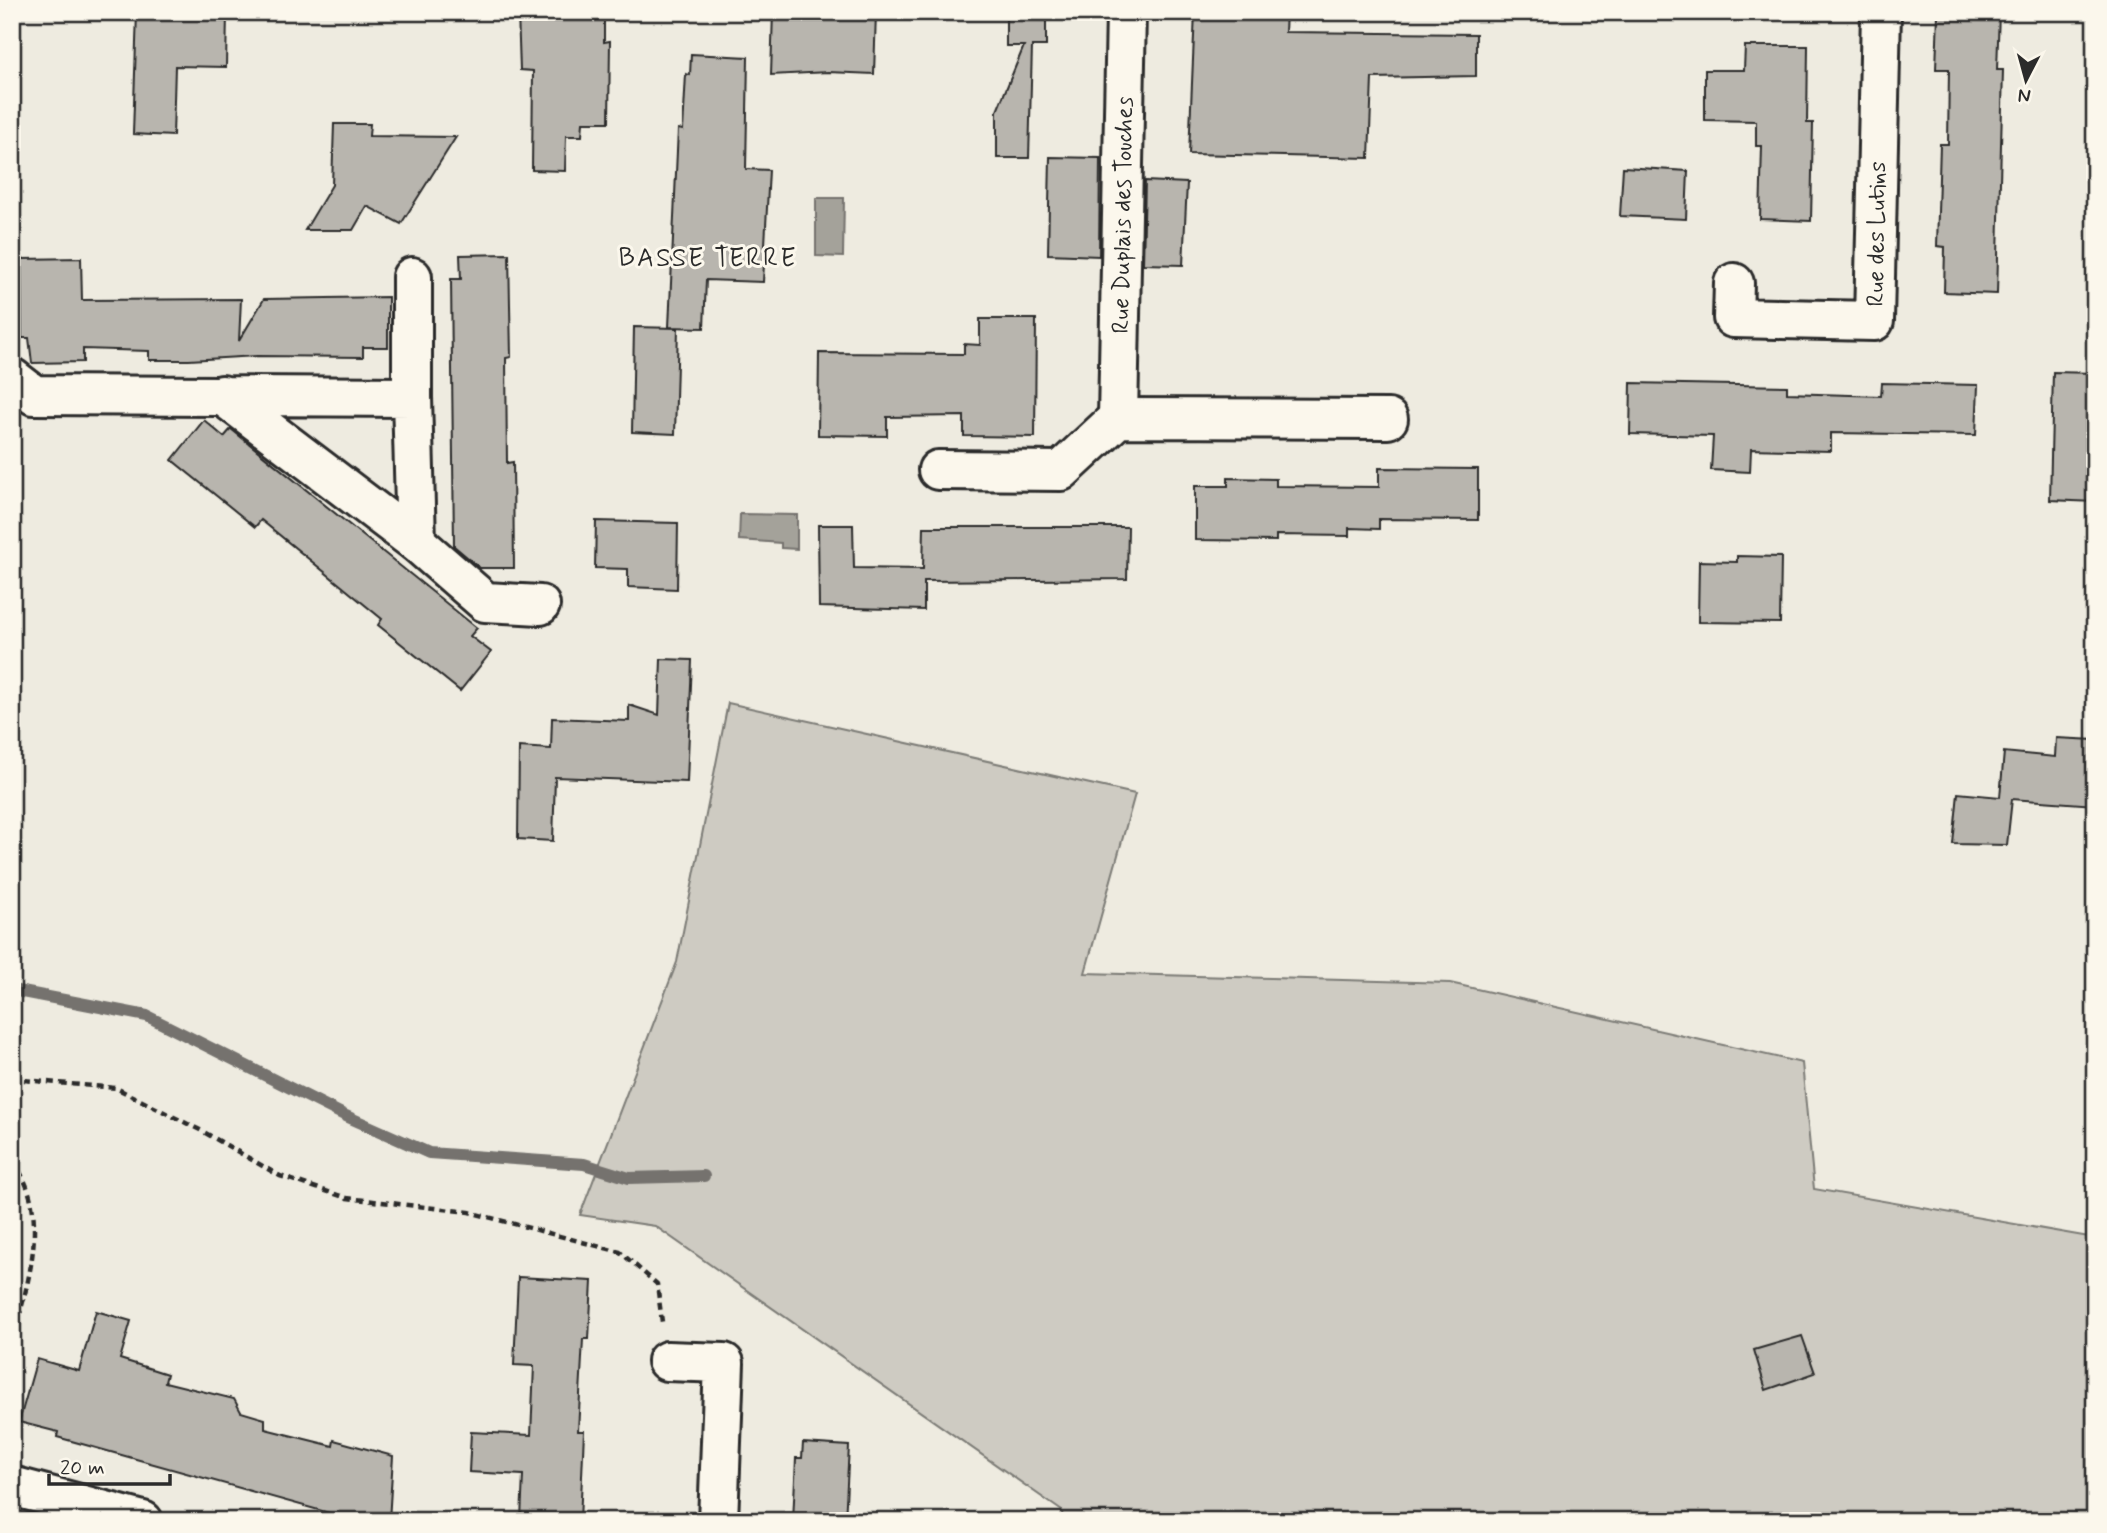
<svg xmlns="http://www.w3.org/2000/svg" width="2107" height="1533" font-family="Mynerve,sans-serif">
<rect width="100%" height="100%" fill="#eeebe0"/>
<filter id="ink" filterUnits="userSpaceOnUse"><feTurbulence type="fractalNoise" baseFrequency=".0143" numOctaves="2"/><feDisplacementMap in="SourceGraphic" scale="14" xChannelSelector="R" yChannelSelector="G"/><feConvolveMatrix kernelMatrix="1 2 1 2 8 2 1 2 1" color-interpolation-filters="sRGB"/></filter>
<g filter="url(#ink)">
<polygon fill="#cecbc2" stroke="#7c7b76" stroke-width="2" points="728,703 1135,794 1085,973 1450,983 1802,1063 1814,1189 2095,1238 2095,1521 1063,1521 1062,1511 655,1226 580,1215 677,962"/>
<g fill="#a4a29a" stroke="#74726e" stroke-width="2">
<polygon points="816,198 844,198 843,257 816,256"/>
<polygon points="740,514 797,515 797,549 781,548 781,543 739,540"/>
</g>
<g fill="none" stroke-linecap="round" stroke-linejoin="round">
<polyline stroke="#74726e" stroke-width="12" points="12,990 147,1016 346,1116 429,1153 584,1164 629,1178 704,1176"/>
</g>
<g fill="#b8b5ae" stroke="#2b2b2b" stroke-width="2">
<polygon points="137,12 227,12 226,67 175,66 173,136 133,134"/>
<polygon points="518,12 604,12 604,42 610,41 609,122 583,122 582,136 566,136 565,171 532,170 533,71 520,70"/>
<polygon points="773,12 876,12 874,74 828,72 771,75"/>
<polygon points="1006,12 1046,12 1046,46 1032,46 1029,158 997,158 997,111 1024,46 1006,46"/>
<polygon points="1195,12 1286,12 1285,32 1476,34 1476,76 1372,78 1369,158 1189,154"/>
<polygon points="1944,12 1999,12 1997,70 2003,70 1997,294 1944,292 1945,247 1937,246 1940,144 1948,144 1949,69 1936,69 1938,14"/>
<polygon points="1745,46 1808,46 1807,123 1813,123 1811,221 1760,219 1762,146 1756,146 1756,121 1705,120 1705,70 1744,70"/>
<polygon points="691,54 748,57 746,169 769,170 763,282 706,280 704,328 669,327 678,129 683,130 686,74 690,75"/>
<polygon points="334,124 370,124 369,136 456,137 401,224 367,206 353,230 305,230 332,185"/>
<polygon points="1050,157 1100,158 1099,256 1048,254"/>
<polygon points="1623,167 1688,171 1686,219 1620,216"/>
<polygon points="1145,181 1187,183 1183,265 1143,264"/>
<polygon points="509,254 511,357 506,358 507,463 513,462 514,568 480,568 454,546 451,279 461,279 460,255"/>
<polygon points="81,258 82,300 241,299 239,341 264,299 388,297 388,347 363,347 363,357 257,356 189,360 149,360 149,351 83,349 83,362 32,363 29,338 22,338 21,259"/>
<polygon points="980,319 1036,319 1035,437 964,436 964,416 887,417 887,436 818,435 819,353 964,354 964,344 980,345"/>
<polygon points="634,327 678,328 675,434 632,432"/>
<polygon points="2053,372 2095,373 2095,502 2050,500"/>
<polygon points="1631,383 1787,386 1787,393 1881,396 1882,383 1978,385 1976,435 1831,433 1831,451 1751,449 1750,472 1711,470 1713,436 1630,434"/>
<polygon points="204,420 224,437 231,429 477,628 470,636 491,652 460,691 378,625 382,619 261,520 255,527 172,460"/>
<polygon points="1379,468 1478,469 1478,520 1379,519 1379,529 1349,528 1349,536 1276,535 1276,541 1195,540 1195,486 1228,486 1228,478 1276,479 1276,486 1379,487"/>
<polygon points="596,521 678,523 677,589 628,587 628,569 595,568"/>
<polygon points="818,525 853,525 854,568 923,569 924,527 1128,527 1127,579 924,581 924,610 819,607"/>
<polygon points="1737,556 1781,557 1780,623 1698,622 1699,561 1737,562"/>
<polygon points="661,659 692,660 687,782 555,777 553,841 518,839 519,747 551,749 552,718 629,721 629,705 659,715"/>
<polygon points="2056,738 2095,740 2095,805 2012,799 2007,845 1953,844 1958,793 2000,797 2004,752 2055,757"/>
<polygon points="518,1277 592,1281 589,1339 583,1339 578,1431 584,1431 580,1521 521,1519 523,1475 469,1472 471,1432 531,1435 534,1366 514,1365"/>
<polygon points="96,1311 131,1321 120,1359 167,1374 165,1382 234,1399 241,1412 265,1419 265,1429 333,1446 334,1440 393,1456 389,1521 358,1521 57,1437 58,1432 19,1422 37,1359 79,1371"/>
<polygon points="1802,1336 1815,1373 1766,1390 1754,1350"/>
<polygon points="803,1443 849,1446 845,1521 793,1521 796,1458 802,1458"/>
</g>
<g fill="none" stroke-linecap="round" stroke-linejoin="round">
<defs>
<g id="minor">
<polyline points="412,277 412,397"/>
<polyline points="1734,283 1733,318 1874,321 1881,12"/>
<polyline points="12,378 34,395 412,397 416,542 222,395"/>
<polyline points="1118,418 1126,12"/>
<polyline points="938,470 1061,471 1118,418 1388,419"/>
<polyline points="416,542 485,602 540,605"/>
<polyline points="667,1361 724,1363 718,1521"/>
<polyline points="12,1486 143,1521"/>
</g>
</defs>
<use href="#minor" stroke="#2b2b2b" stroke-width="44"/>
<g stroke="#2b2b2b" stroke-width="4.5" stroke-dasharray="7 5" stroke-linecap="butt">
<polyline points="12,1079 116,1088 202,1131 280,1176 347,1198 469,1212 620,1252 657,1284 662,1322"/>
<path d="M12,1161c41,49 15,126 0,181"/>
</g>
<use href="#minor" stroke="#fbf7ec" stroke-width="38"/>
</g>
</g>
<g text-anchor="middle" stroke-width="6" stroke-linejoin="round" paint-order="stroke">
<g font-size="24" fill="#2b2b2b" stroke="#fbf7ec">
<text transform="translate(1122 215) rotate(-89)" y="8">Rue Duplais des Touches</text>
<text transform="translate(1876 234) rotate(-89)" y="8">Rue des Lutins</text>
</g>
<g font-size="26" letter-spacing="2" fill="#2b2b2b" stroke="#fbf7ec">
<text x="708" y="266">BASSE TERRE</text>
</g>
</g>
<rect width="2107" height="1533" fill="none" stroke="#fbf7ec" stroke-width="42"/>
<rect x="21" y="21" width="2065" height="1491" fill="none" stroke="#2b2b2b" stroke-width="2.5" filter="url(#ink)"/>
<g transform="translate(2026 80) rotate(186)" stroke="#fbf7ec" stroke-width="5" paint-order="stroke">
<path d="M0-5L12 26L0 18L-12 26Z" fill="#2b2b2b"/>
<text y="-10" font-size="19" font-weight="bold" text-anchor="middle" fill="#2b2b2b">N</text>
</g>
<path d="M49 1474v10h121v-10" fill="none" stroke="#2b2b2b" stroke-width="3.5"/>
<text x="60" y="1474" font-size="21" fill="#2b2b2b" stroke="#fbf7ec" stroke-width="5" paint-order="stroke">20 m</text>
</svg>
